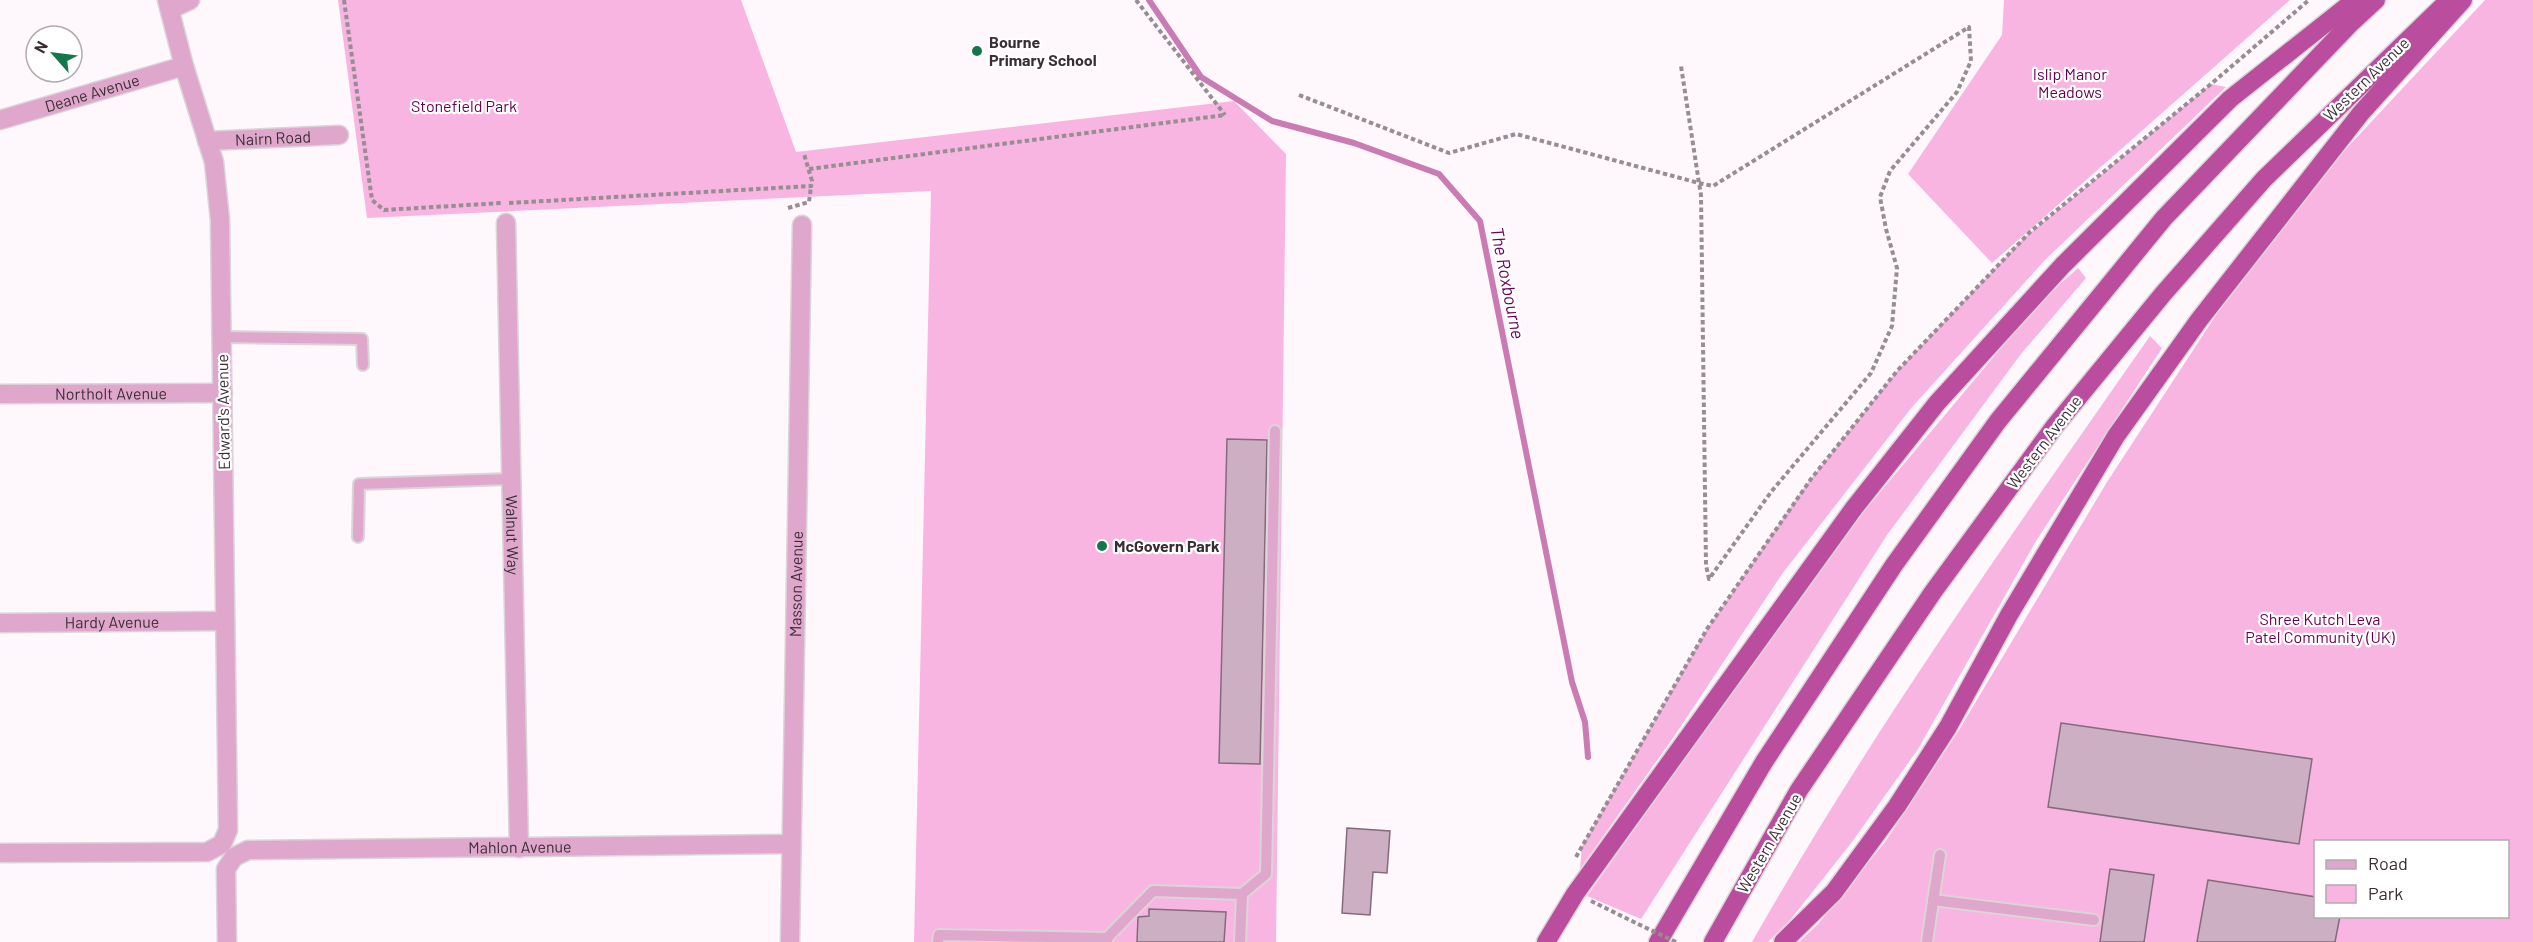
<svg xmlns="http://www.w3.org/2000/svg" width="2533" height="942" font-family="Barlow,sans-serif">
<rect width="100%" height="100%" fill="#fef8fc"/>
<g fill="#f8b5e2" fill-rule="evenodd">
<polygon points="338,0 741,0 796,152 1234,101 1286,154 1276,942 914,942 931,191 367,218"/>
<polygon points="2004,0 2290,0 1992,263 1908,174 2002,35"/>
<path d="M2485,0h48v942h-734l19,-18 67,-82 74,-112 148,-248 111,-170 127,-162zM2316,842h192v74h-192z"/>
<polygon points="2211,84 2226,87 2045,260 1912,407 1782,574 1675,735 1580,869 1582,846 1707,629 1806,485 1897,371 2024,238"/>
<polygon points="2078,268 2086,278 2021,354 1887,535 1641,919 1587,896 1845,534 2038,304"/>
<path d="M2150,336l12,12 -126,193 -118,208 -66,93 -61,77 -23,23h-16c119,-210 260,-408 398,-606z"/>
</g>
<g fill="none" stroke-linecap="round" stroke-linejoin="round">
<polyline stroke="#cb7bb3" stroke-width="6" points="1149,0 1201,77 1272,121 1354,143 1439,174 1480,221 1572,682 1585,722 1588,757"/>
</g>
<g fill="#cdafc3" stroke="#856a7c" stroke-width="1.5">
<polygon points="1227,439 1267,440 1260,764 1219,763"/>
<polygon points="2061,723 2312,759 2299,844 2048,807"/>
<polygon points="1347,828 1390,831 1387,873 1373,872 1370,915 1342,913"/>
<polygon points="2110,869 2154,875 2144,942 2100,942"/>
<polygon points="2208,880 2316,897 2316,916 2340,916 2335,942 2197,942"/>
<polygon points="1149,909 1226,912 1224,942 1137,942 1138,917 1149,916"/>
</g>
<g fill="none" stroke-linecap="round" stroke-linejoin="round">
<defs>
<g id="service">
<polyline points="222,337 362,339 363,365"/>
<polyline points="358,537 359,484 511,479"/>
<polyline points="1242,894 1266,874 1275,431"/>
<polyline points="1933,900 2094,920"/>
<polyline points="1107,938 1153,891 1242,894 1240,942"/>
<polyline points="938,942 939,935 1107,938 1107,942"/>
<polyline points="1927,942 1940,855"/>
</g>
<g id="minor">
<polyline points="171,9 190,0"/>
<path id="s1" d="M0,120l184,-54"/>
<path id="s2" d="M207,141l132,-6"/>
<path id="s3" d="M506,223l13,625"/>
<path id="s4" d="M0,394l223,-1"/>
<path id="s5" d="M0,623l225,-2"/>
<polyline points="0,853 207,852 222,844 228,830 220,220 214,162 184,66 167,0"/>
<path id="s6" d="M227,942l-1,-73 8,-12 14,-7 543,-6"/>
<path id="s7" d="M790,942l12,-717"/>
</g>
<g id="trunk">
<polyline points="1546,942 1575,894 1854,508 1937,403 2063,265 2230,99 2355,0"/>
<polyline points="1658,942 1764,762 1894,565 1998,421 2164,218 2349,25 2376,0"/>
<polyline points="1713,942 1799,790 1933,592 2054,427 2163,294 2264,179 2449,0"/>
<polyline points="1783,942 1834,892 1897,806 1948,727 2009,615 2116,436 2199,320 2361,113 2463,0"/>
</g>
</defs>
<use href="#service" stroke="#dbd4d8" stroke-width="14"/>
<use href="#minor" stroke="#dbd4d8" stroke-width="21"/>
<use href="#trunk" stroke="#dbd4d8" stroke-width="21"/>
<g stroke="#978d93" stroke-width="4" stroke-dasharray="4.5 3" stroke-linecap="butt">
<polyline points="344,0 372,200 384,210 501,203"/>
<polyline points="1136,0 1225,115"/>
<polyline points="1299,95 1449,153 1516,134 1699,183 1713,186 1969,27 1971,61 1957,92 1890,171 1880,197 1886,229 1897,268 1892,326 1871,373 1771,492 1709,579 1706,565 1701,195 1699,183 1681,66"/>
<polyline points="809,169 1225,115"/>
<polyline points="509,203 811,186 812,181 804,154"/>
<polyline points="788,208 809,202 811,186"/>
<polyline points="1576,857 1707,629 1811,479 1897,371 2030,232 2211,84 2309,0"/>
<polyline points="1591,901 1638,924"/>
</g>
<use href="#service" stroke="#e0a7cd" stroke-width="10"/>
<use href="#minor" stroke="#e0a7cd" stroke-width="18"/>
<use href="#trunk" stroke="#ba4d9e" stroke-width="18"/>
<polyline stroke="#978d93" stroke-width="4" stroke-dasharray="4.5 3" stroke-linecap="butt" points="1638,924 1676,942"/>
</g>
<g fill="#14764d" stroke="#fff" stroke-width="2">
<circle cx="977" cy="51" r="6"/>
<circle cx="1102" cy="546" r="6"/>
</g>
<g text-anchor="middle" stroke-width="4.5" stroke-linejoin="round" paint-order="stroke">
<g font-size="16" font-weight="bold" fill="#3a2e35" stroke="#fff" text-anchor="start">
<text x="989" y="48">Bourne<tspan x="989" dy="18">Primary School</tspan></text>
<text x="1114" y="552">McGovern Park</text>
</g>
<g font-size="16" fill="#670053" stroke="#fff">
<text x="2070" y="80">Islip Manor<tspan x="2070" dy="18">Meadows</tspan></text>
<text x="464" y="112">Stonefield Park</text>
<text x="2320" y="625">Shree Kutch Leva<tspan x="2320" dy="18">Patel Community (UK)</tspan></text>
</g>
<g font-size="16" fill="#3a2e35" stroke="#fff">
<text transform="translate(2366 79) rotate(-44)" y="6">Western Avenue</text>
<text dy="6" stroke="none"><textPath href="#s1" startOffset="96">Deane Avenue</textPath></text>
<text dy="6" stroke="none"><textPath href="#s2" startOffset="66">Nairn Road</textPath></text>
<text dy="6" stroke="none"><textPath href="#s4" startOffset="111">Northolt Avenue</textPath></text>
<text transform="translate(223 412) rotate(-91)" y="6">Edward's Avenue</text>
<text transform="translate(2044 442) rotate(-53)" y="6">Western Avenue</text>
<text dy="6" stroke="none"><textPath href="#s3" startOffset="312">Walnut Way</textPath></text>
<text dy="6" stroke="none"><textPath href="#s7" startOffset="358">Masson Avenue</textPath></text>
<text dy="6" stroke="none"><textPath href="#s5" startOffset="112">Hardy Avenue</textPath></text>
<text transform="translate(1769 843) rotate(-60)" y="6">Western Avenue</text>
<text dy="6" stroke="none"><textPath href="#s6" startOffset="375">Mahlon Avenue</textPath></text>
</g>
<g font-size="18" font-style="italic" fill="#660052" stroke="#fff">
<text transform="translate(1507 283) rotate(79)" y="6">The Roxbourne</text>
</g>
</g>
<rect x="2314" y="840" width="195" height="78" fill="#ffffff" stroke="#b0abae" stroke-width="1.5"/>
<rect x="2326" y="860" width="30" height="9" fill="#e0a7cd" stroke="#b0abae" stroke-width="1.5"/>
<text x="2368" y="870" font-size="18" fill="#3a2e35">Road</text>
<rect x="2326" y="885" width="30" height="18" fill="#f8b5e2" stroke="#b0abae" stroke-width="1.5"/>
<text x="2368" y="900" font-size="18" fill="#3a2e35">Park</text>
<g transform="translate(54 54) rotate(298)"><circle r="28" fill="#ffffff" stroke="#b0abae" stroke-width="1.5"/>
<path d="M0-4.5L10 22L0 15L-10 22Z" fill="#14764d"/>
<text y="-9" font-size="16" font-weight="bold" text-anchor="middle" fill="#3a2e35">N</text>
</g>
</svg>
